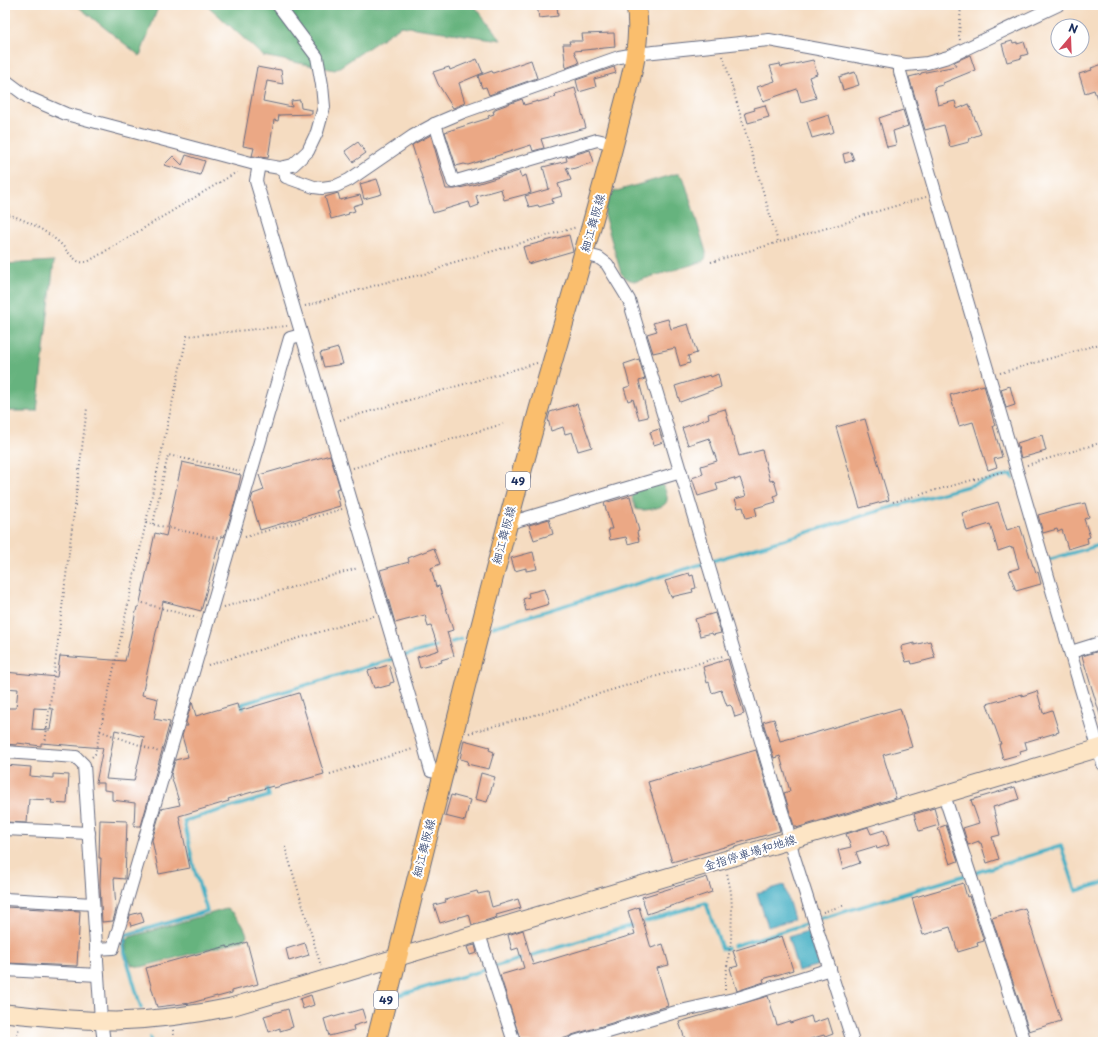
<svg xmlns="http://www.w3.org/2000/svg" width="1108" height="1047" font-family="'Playpen Sans','Klee One',sans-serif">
<rect width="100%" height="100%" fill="#fff"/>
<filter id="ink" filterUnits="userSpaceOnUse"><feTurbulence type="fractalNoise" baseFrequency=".025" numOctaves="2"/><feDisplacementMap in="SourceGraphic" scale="8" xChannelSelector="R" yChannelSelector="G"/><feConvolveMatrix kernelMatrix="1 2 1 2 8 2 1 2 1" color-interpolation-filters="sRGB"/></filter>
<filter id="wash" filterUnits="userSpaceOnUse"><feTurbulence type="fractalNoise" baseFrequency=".012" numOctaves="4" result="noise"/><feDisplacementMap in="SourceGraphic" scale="16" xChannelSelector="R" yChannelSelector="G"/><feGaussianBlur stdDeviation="0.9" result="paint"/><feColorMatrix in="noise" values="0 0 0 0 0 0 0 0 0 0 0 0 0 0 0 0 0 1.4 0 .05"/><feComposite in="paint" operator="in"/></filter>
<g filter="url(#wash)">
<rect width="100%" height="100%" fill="#f5dcc1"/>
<g fill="#66b37e" stroke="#40716e">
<polygon points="76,5 159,5 140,56"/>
<polygon points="207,5 474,5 501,40 401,26 335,70 263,56"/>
<path d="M675,174h4l5,5 22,73c0,5 0,8 -5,10l-64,19c-7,0 -11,-2 -16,-8l-16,-55c-1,-8 2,-21 8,-26z"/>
<polygon points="54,261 37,411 5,411 5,264"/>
<path d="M659,483c5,2 6,6 7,10 1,3 2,6 0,10 -3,5 -24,9 -30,6l-4,-11 2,-7z"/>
<path d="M226,909c9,3 20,18 21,27l-4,4 -102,27 -9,-2c-5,-8 -10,-21 -2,-28z"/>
</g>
<g fill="#47b0c5" stroke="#317092">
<polygon points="784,885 794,919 768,927 757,893"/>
<polygon points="808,931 819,965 798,971 788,937"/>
</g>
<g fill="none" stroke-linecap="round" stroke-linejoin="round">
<g stroke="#47b0c5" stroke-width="3.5">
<polyline points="1048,560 1103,544"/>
<polyline points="712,561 892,507 1012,474 1013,478"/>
<polyline points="493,627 702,564"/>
<polyline points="403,656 462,639"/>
<polyline points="245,713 242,704 393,659"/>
<polyline points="974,873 1061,846 1076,891 1103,883"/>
<polyline points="820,919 966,875"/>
<polyline points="733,946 809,923"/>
<polyline points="493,967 706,903 722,949 727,948"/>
<polyline points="399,995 488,969"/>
<polyline points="141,1008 123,946 126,935 207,911 194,868 184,821 269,796 266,784"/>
<polyline points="150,1038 151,1042"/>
</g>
</g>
<g id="blocks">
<g fill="#eba885" fill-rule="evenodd">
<polygon points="537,5 557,5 558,16 539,18"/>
<polygon points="614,33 615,47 574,51 579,63 566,68 563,44 570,44 569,41 583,41 582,34"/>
<polygon points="1012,41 1013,43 1017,42 1017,44 1024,42 1028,54 1021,56 1022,58 1007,62 1002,44"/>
<polygon points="970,55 975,70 943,83 943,85 934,87 938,105 955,101 957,109 969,104 981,134 970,138 969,142 950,147 944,125 925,130 909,77 921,74 921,73 956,66 954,62"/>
<polygon points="477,59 483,73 459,83 465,103 453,108 438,84 433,72 449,67 450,70"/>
<polygon points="531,60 537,78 489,95 486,87 482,88 478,76 492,71 493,73"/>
<polygon points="813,60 817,74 809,77 816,98 801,102 797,89 763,101 757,87 775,81 770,66 780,64 781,67"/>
<polygon points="1103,64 1103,110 1101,110 1094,90 1085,93 1079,74 1092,70 1091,68"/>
<polygon points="257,67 273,70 274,69 281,70 283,84 267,81 263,101 292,107 291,101 300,100 301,108 312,110 312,114 279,115 278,121 274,120 268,158 252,156 254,148 243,146"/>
<polygon points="614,67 616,73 594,79 596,87 579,92 576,80"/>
<polygon points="855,72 859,85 843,90 839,77"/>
<polygon points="575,88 586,128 541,139 544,148 533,151 531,145 468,165 464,164 456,166 445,132 489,118 488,116 494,114 493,111 495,111 495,109 522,99 524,105 538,101 538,102 556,97 555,94"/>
<polygon points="765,105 769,117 748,123 745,113 755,110 754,108"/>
<polygon points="903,110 908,126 893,131 896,145 887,147 879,118"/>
<polygon points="829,115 834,132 812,138 807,122"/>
<polygon points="431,135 446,189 455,189 473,185 519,171 521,177 526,175 531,193 504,200 501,189 476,196 479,205 471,208 469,202 433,213 412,145"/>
<polygon points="358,142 366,153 353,162 345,151"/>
<polygon points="590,150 594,162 572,169 566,167 571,180 558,184 562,196 552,199 553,203 539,207 538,205 529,207 525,196 549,189 543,167 567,161 566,157"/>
<polygon points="851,152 854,160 845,163 843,154"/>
<polygon points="186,155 205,161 200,175 164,165 173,156 182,165"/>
<polygon points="377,179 382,194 364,199 360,184"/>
<polygon points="338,193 340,200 360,195 363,203 353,206 355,211 348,213 349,214 331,219 325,197"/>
<polygon points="569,235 573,251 528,264 523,247"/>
<polygon points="668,319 671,329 688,324 697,353 688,356 690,363 680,366 675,348 653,353 647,334 657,331 653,323"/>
<polygon points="338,348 343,364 324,367 320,353"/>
<polygon points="639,359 645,379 639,381 648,417 639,419 633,399 628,401 624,388 630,386 624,364"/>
<polygon points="718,374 721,387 680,402 675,386 710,375 711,377"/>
<polygon points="984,385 995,426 993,426 1002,457 994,459 997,467 988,470 973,422 959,426 950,395"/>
<polygon points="1010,386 1015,405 1006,408 1001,389"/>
<polygon points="577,404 592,447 578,451 572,432 565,434 563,427 551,431 548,419 550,412"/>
<polygon points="725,409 739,456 762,450 770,481 774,480 778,494 774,496 776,502 755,508 757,515 746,518 743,507 738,508 735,499 746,496 740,478 735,480 734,478 716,483 718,490 698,496 692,478 703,474 701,466 717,461 709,438 688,445 682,428 709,418 708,414"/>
<polygon points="865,419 889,500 860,508 836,427"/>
<polygon points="659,429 663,442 654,445 650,432"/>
<polygon points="1042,435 1046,451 1021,458 1017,443"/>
<polygon points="330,455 340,488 336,489 340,506 260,530 251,500 253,494 264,490 259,475"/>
<path d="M182,462l59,13 -6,27 -11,35 -3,-1 -20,75 -38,-10 -21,94 16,4 -4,20 16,3 -29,104h-7l1,-23 -23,-3v-9l-8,-1v-7h-8l7,-35 -62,-5v3l-24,-3v2l-12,-1v-36h11l2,-19 -13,-1v-16l52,5 3,-21 65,5 12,-54h2l16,-74 11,3zM34,708l19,1 -3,21 -18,-1zM115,730l29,7 -10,44 -28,-2z"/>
<polygon points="630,496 639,531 637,532 639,541 628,544 626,537 610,540 608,529 612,529 604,503"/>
<polygon points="998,502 1007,530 1020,526 1033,566 1034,566 1036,573 1038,572 1041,584 1016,591 1009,571 1019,568 1013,547 1011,548 1010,547 998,551 990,524 967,531 962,513"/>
<polygon points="1085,503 1089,517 1084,519 1090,537 1087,538 1088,543 1068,549 1062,530 1058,532 1057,529 1043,533 1038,515 1063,508"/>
<polygon points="549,519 553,534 534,540 529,525"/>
<polygon points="434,548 440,564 431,568 436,587 439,586 450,620 453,630 447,632 454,656 441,660 442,662 420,668 417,657 439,650 431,626 428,627 425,615 395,623 380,570 409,562 408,558"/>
<polygon points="533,552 537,569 526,571 526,568 515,571 511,558"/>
<polygon points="689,573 690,576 693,575 696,588 692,589 693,592 671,597 665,581 672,579 672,578"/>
<polygon points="544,589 549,604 526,611 523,599 529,597 528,593"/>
<polygon points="715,613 721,633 713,635 712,633 700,636 695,619"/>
<polygon points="930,641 935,658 912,664 911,661 906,662 901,648 902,646 914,643 914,645"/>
<polygon points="1103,650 1103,717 1101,718 1082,656"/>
<polygon points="728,659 744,714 735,717 732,707 730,705 727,706 721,690 712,693 709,682 707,683 703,667"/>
<polygon points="389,665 394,682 390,683 390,685 379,688 379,687 374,688 368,671"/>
<polygon points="1037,691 1043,713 1052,710 1059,732 1025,742 1027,749 1020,751 1021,754 1003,759 999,744 1001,744 987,704 1022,694 1022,696"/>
<polygon points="299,693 324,774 274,788 273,786 228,799 229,801 179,816 190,868 159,874 152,840 161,809 180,805 171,775 175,760 188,757 182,736 185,726 188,726 186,722 192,702 196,716 237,704 239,711"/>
<polygon points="900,708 912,747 883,755 896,798 796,828 796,826 794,826 784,793 790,791 780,756 774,758 763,722 774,719 780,741 803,735 804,736"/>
<polygon points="464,740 490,747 489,750 494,752 489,769 467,764 468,761 460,759"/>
<polygon points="756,750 780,831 672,862 648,782"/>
<polygon points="5,765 31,767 30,776 53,778 53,774 69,775 67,804 51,803 52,800 29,799 27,823 5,822"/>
<polygon points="481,773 495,777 487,802 475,799"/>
<polygon points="1015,787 1019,799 993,807 1000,835 992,837 999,859 987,863 981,843 979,843 979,841 968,845 963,828 979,823 971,800"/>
<polygon points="451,795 470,800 465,821 445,816"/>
<polygon points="934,808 939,825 919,831 914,814"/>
<polygon points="100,820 127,821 125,879 114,878 116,910 113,921 102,922 100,885 101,858 99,858"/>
<polygon points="946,825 958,861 950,864 938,828"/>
<polygon points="868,827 871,834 884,830 889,845 877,849 876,846 856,852 860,863 843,869 838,850 851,847 846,834"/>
<polygon points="707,877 712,892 647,914 642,897"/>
<polygon points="963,883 967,897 969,896 984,941 977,943 978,946 958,952 950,927 923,935 912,898"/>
<polygon points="477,891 478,894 488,892 492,907 518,899 521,908 496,915 497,917 472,925 469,914 440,923 434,905 446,902 445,900"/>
<polygon points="5,907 80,911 77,966 5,963"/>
<polygon points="639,907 651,948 663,944 669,965 657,968 668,1006 572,1035 568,1037 552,1042 521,1042 500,975 524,968 518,948 512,950 508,935 523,930 533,965 635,934 628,911"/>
<polygon points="1025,908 1061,1021 1029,1031 992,918"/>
<polygon points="141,912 144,922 131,926 129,920 130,915"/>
<polygon points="782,936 793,970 763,979 764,982 737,991 730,968 738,966 733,951"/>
<polygon points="247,942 258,984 232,991 232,993 217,997 217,996 191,1003 157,1007 146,968 227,946 228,948"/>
<polygon points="305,943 309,955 289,961 286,949"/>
<polygon points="475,945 477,953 470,955 467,947"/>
<polygon points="311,995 314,1005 303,1009 300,999"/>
<polygon points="768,996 777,1025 789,1021 790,1023 811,1016 813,1023 828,1018 833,1034 825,1037 824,1035 800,1042 686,1042 679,1022"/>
<polygon points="288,1009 293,1027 280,1031 280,1028 269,1032 264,1016"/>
<polygon points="362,1009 366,1022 353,1026 354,1030 329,1036 324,1019 333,1016 334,1017"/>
</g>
</g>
</g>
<g filter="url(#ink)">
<use href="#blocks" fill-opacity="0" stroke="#676c81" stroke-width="1"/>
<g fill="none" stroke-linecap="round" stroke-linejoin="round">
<defs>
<g id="street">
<polyline points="900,64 900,72 1103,764"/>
<polyline points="5,80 29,98 66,114 251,163 280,168 293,165 308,151 317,132 324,107 322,85 317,57 278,5"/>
<polyline points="434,124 437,130 453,182 597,140 614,144"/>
<polyline points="259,164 256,181 424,746 431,771 442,773"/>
<polyline points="284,167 286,177 314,187 322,188 336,186 349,180 413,136 437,123 463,112 619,57 635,54 769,40 906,65 927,63 948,57 1058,5"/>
<polyline points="584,254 599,258 607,264 629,300 787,828 793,854 853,1042"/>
<polyline points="508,519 516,521 681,472"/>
<polyline points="1071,652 1103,642"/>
<polyline points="5,752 76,757 84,765 101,1020 104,1042"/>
<polyline points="944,795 1025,1042"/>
<polyline points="5,829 89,833"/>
<polyline points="5,899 93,904"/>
<polyline points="479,934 514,1042"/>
<polyline points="96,949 113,948 290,338 301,335"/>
<polyline points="5,970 98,975"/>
<polyline points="574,1042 676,1012 738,998 830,969"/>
</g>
<path id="secondary" d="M5,1013c37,4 74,8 111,8 39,-1 77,-6 115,-14l872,-260"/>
<path id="primary" d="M376,1042c55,-217 107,-435 168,-651 25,-88 52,-176 74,-264 10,-39 25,-82 18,-122"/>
</defs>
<use href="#street" stroke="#676c81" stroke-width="14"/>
<use href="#secondary" stroke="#676c81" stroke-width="19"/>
<use href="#primary" stroke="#676c81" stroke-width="21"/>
<g stroke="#676c81" stroke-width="2" stroke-dasharray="1 3" stroke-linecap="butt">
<polyline points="960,40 959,36 961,5"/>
<polyline points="723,56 778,242"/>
<path d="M5,213c21,7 41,17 57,32 4,5 8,10 13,14 4,4 8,4 14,2l148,-89"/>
<polyline points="711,262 851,221 858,217 926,197"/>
<polyline points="305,306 383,283 433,272 448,264 577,227"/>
<polyline points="1000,373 1103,343"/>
<polyline points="340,420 537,363"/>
<polyline points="1027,465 1103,442"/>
<polyline points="353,468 503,424"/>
<polyline points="893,502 1005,471"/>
<polyline points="146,523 221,539"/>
<polyline points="153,524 168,455 240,471"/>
<polyline points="245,537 342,509"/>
<polyline points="139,602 197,618"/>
<polyline points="224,607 358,568"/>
<polyline points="208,665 374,616"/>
<polyline points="100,731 159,752"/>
<polyline points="469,733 575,704 582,699 723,656"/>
<polyline points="45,744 87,408"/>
<polyline points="92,757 95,754 187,336 287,326"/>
<polyline points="330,774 413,749"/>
<polyline points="285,847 321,966"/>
<polyline points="823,912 845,905"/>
<polyline points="725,990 725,981 731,940 732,909 731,892 727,873"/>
<polyline points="173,1030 175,1042"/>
<polyline points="15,1042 19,1028"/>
</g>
<use href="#street" stroke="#fff" stroke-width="12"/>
<use href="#secondary" stroke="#fde5c5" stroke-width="17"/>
<use href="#primary" stroke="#fabe6d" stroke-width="19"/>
</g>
</g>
<g text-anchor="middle" stroke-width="4" stroke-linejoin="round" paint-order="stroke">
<g fill="#fff" stroke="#5f6d8e" stroke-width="1">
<rect x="506" y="472" width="24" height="18" rx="3"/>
<rect x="374" y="991" width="24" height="18" rx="3"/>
</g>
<g font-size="11" font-weight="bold" fill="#1b2f5e">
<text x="518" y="485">49</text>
<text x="386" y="1004">49</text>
</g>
<g font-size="12" fill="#1b2f5e" stroke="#fff">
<text transform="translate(593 223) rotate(-74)" y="4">細江舞阪線</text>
<text transform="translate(504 535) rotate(-75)" y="4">細江舞阪線</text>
<text transform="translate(424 848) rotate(-76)" y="4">細江舞阪線</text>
<text transform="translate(750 853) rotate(-17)" y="4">金指停車場和地線</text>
</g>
</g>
<rect width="1108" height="1047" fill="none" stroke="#fff" stroke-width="20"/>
<g transform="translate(1070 38) rotate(19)"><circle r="19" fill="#ffffff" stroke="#a4acbf"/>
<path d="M0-3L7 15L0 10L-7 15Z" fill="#d1495b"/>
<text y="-6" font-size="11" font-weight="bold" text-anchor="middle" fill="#1b2f5e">N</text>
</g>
</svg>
